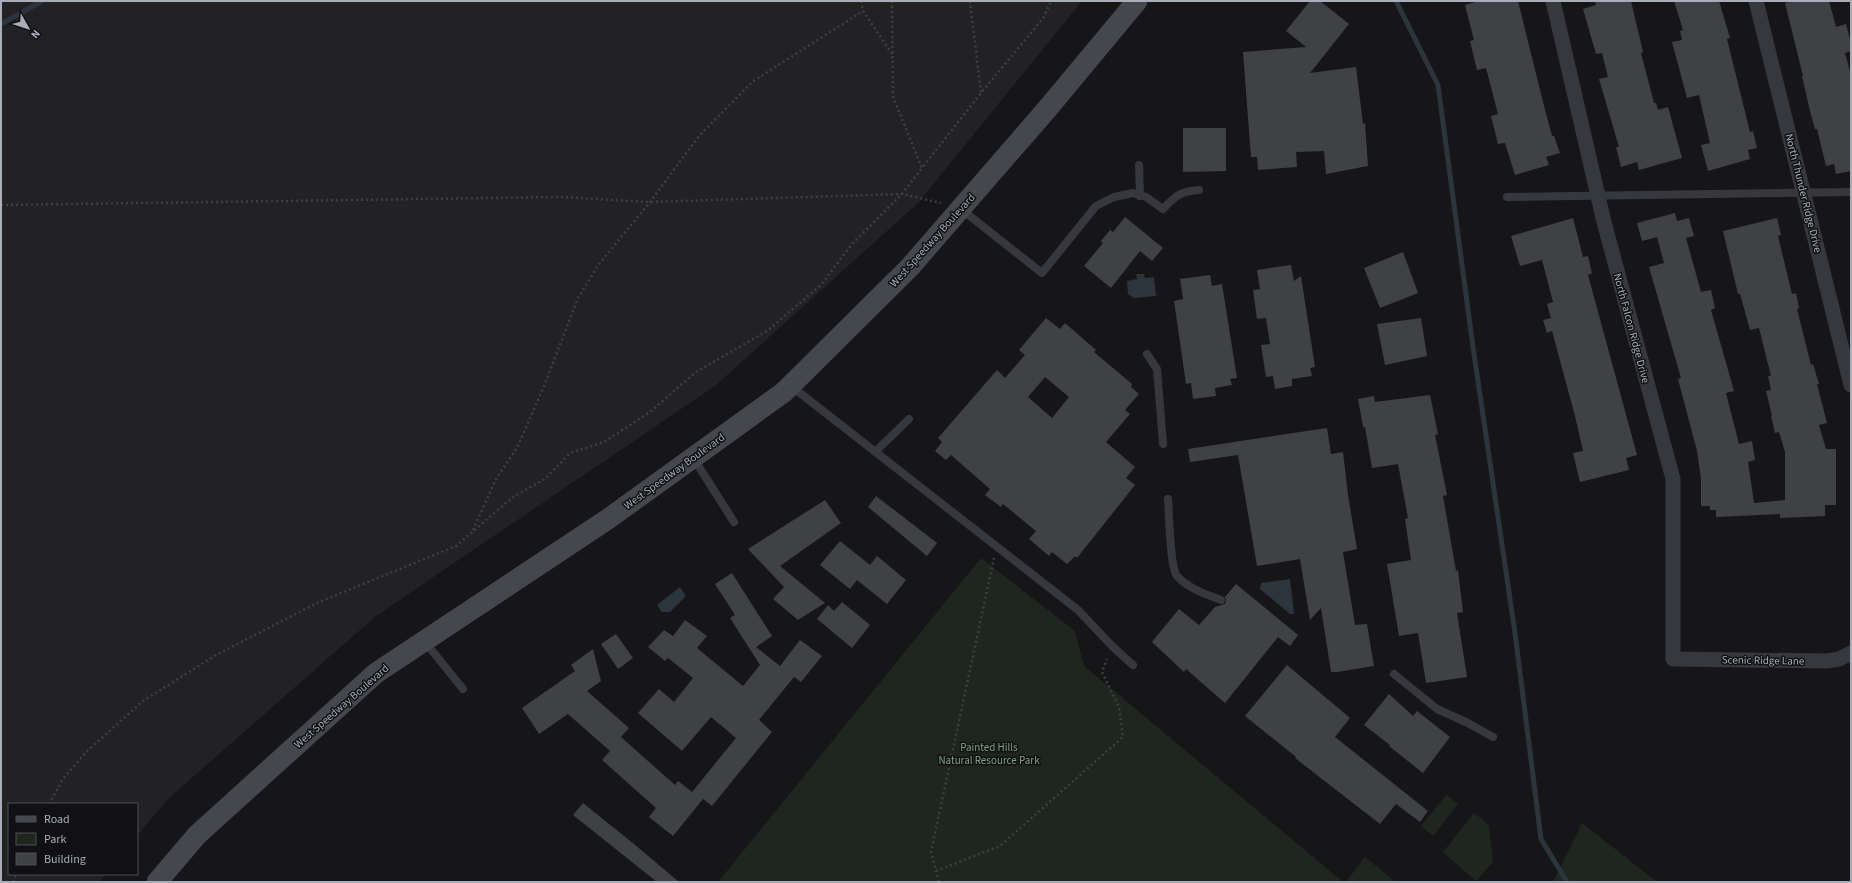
<svg xmlns="http://www.w3.org/2000/svg" width="1852" height="883" font-family="'Source Sans 3',sans-serif">
<rect width="100%" height="100%" fill="#161618"/>
<polygon fill="#222225" points="1,1 1082,1 918,203 715,386 376,616 168,799 137,836 137,804 9,804 9,874 106,874 99,882 1,882"/>
<g fill="#1e261f">
<polygon points="981,558 1075,631 1084,666 1343,882 718,882"/>
<polygon points="1446,795 1458,804 1433,836 1421,826"/>
<polygon points="1474,813 1489,825 1493,862 1476,881 1443,852"/>
<polygon points="1582,823 1657,882 1553,882"/>
<polygon points="1365,857 1396,882 1346,882"/>
</g>
<g fill="#2c353c">
<polygon points="1136,274 1144,274 1145,278 1154,277 1156,296 1134,298 1128,294 1127,281 1137,279"/>
<polygon points="1290,579 1294,614 1290,614 1260,589 1261,583"/>
<polygon points="680,587 686,596 670,612 662,612 657,605"/>
</g>
<g fill="none" stroke-linecap="round" stroke-linejoin="round">
<g stroke="#2c353c" stroke-width="5">
<polyline points="1396,1 1438,85 1473,347 1515,633 1541,839 1567,882"/>
<polyline points="1,24 42,1"/>
</g>
</g>
<g fill="#404145" fill-rule="evenodd">
<polygon points="1310,1 1320,1 1349,24 1310,73 1356,67 1363,124 1365,123 1368,166 1326,174 1324,151 1296,152 1297,167 1258,170 1257,157 1251,157 1243,52 1306,47 1286,31"/>
<polygon points="1479,1 1518,1 1543,102 1552,136 1554,136 1560,153 1546,157 1549,165 1515,175 1505,143 1498,144 1491,116 1498,114 1486,68 1477,70 1470,41 1474,40 1465,5"/>
<polygon points="1595,1 1631,1 1643,52 1641,53 1654,103 1656,103 1658,110 1668,107 1682,158 1639,170 1637,162 1621,167 1616,147 1619,147 1599,79 1608,77 1602,53 1596,54 1583,9 1596,5"/>
<polygon points="1674,1 1719,1 1730,38 1727,39 1750,132 1753,131 1757,148 1748,150 1750,159 1708,171 1701,145 1710,143 1699,95 1687,98 1672,42 1682,40 1680,31 1683,30"/>
<polygon points="1793,1 1829,1 1836,27 1846,24 1851,43 1851,51 1845,53 1851,75 1851,171 1836,174 1834,164 1826,166 1817,129 1815,129 1810,111 1802,76 1803,76 1785,3"/>
<polygon points="1183,128 1226,128 1226,171 1183,172"/>
<polygon points="1675,213 1677,221 1689,218 1694,236 1686,238 1701,292 1711,290 1715,308 1711,310 1734,391 1726,393 1739,444 1752,441 1755,460 1748,462 1754,503 1785,500 1785,452 1779,432 1775,433 1771,416 1772,416 1766,391 1771,390 1768,376 1771,376 1759,328 1750,330 1740,294 1738,294 1723,231 1777,218 1781,235 1778,236 1792,294 1796,293 1799,308 1797,309 1811,365 1813,364 1819,384 1817,384 1827,423 1819,425 1826,449 1836,449 1836,505 1825,505 1825,516 1780,518 1780,514 1716,517 1716,510 1710,510 1710,506 1701,506 1701,479 1697,451 1678,379 1681,378 1649,267 1664,263 1657,237 1642,241 1637,223"/>
<polygon points="1125,217 1163,248 1152,261 1140,251 1111,288 1084,266 1103,243 1101,241 1110,230 1113,232"/>
<polygon points="1573,218 1583,257 1588,256 1592,273 1588,275 1637,455 1626,458 1629,470 1580,482 1573,453 1583,451 1575,416 1552,331 1547,333 1543,320 1551,318 1547,304 1553,302 1542,260 1520,266 1511,236"/>
<polygon points="1403,252 1418,293 1380,308 1364,268"/>
<polygon points="1291,265 1294,281 1301,276 1315,367 1310,368 1312,376 1292,379 1292,386 1275,389 1273,376 1266,377 1261,345 1270,344 1266,318 1257,319 1253,290 1260,289 1257,270"/>
<polygon points="1210,275 1212,286 1222,284 1237,378 1230,379 1232,385 1215,388 1216,396 1193,399 1191,383 1186,384 1174,301 1183,299 1180,279"/>
<path d="M1046,318l14,11 5,-6 31,27 -2,2 38,32 -1,3 8,7 -14,16 5,4 -24,28 29,25 -9,11 9,7 -58,73 -2,-2 -8,8 -15,-12 -3,4 -20,-17 7,-8 -33,-27 -2,3 -16,-12 5,-6 -39,-34 -5,5 -11,-9 7,-9 -4,-4 59,-68 8,8 20,-23 -6,-5zM1045,377l24,20 -17,21 -24,-21z"/>
<polygon points="1421,318 1427,356 1385,365 1377,324"/>
<polygon points="1430,395 1438,434 1435,435 1447,495 1443,496 1456,571 1458,570 1463,612 1457,613 1467,677 1426,683 1418,633 1399,636 1387,564 1411,560 1405,519 1408,518 1398,464 1372,468 1365,427 1363,427 1358,399 1374,396 1375,402"/>
<polygon points="1327,428 1331,454 1343,452 1348,495 1357,549 1343,552 1355,625 1367,624 1374,666 1337,672 1331,672 1321,608 1310,620 1300,559 1257,566 1238,455 1190,462 1188,449"/>
<polygon points="876,496 937,543 927,556 868,507"/>
<polygon points="825,500 841,523 780,566 825,603 798,620 773,599 784,587 748,549"/>
<polygon points="840,541 870,565 877,556 906,580 887,604 857,580 850,589 820,565"/>
<polygon points="732,573 772,636 756,647 780,666 800,640 822,656 801,682 794,677 759,720 772,732 712,806 703,799 673,836 649,817 656,808 602,760 610,751 568,714 539,734 522,708 575,671 571,665 593,649 601,681 587,691 629,728 621,737 675,785 678,781 692,792 736,738 711,717 682,751 638,713 659,689 674,702 693,678 668,658 665,661 648,647 664,630 673,636 685,620 707,636 697,648 743,686 760,665 730,618 735,615 715,584"/>
<polygon points="1236,584 1298,635 1290,646 1278,637 1225,703 1186,669 1184,672 1152,642 1179,609 1199,625 1215,607 1225,604 1226,599 1225,597"/>
<polygon points="842,602 870,625 852,648 817,619 828,605 834,611"/>
<polygon points="616,634 633,658 618,669 601,644"/>
<polygon points="1287,665 1350,718 1335,737 1428,811 1420,822 1396,804 1380,824 1295,758 1296,757 1245,716"/>
<polygon points="1389,694 1413,716 1417,711 1450,737 1423,773 1389,746 1390,745 1364,725"/>
<polygon points="583,803 634,844 679,882 657,882 573,815"/>
</g>
<g fill="none" stroke-linecap="round" stroke-linejoin="round">
<g stroke="#3d3f44" stroke-width="2.5" stroke-dasharray="2 3" stroke-linecap="butt">
<polyline points="861,1 863,11 892,54"/>
<polyline points="892,1 893,97 922,168 981,93"/>
<polyline points="970,1 981,93 1044,17 1051,1"/>
<polyline points="1,205 561,197 650,202 902,194 941,203"/>
<polyline points="473,530 496,479 518,446 544,386 578,298 599,264 650,202 699,136 752,82 863,11"/>
<polyline points="49,804 63,779 86,752 143,701 216,655 317,603 456,546 513,497 545,479 570,453 604,442 650,412 696,372 767,331 821,285 852,244 902,194 922,168"/>
<polyline points="936,871 1000,846 1123,737 1119,707 1102,672 1107,659"/>
<polyline points="13,882 16,874"/>
<polyline points="939,882 931,852 994,558"/>
</g>
<g stroke="#37383d" stroke-width="8">
<polyline points="1139,165 1140,196"/>
<polyline points="1507,197 1851,192"/>
<path d="M961,209l81,64 54,-67 18,-9 19,-4 13,4 17,12c12,-13 18,-18 36,-19"/>
<polyline points="1147,354 1157,369 1163,444"/>
<polyline points="791,386 1078,610 1113,647 1133,665"/>
<polyline points="875,452 909,419"/>
<polyline points="694,459 734,522"/>
<path d="M1168,499c1,14 2,69 9,77 12,13 28,18 44,24"/>
<polyline points="425,642 463,689"/>
<polyline points="1394,674 1437,709 1468,723 1493,737"/>
</g>
<g stroke="#37383d" stroke-width="15">
<polyline points="1553,1 1604,222 1673,479 1673,659 1827,661 1839,659 1851,653"/>
<polyline points="1756,1 1851,385"/>
</g>
<polyline stroke="#45474d" stroke-width="21" points="157,882 197,835 376,673 608,519 784,392 910,267 1048,108 1137,1"/>
</g>
<g text-anchor="middle" stroke-width="3" stroke-linejoin="round" paint-order="stroke">
<g font-size="11" fill="#a8adb8" stroke="#111113">
<text transform="translate(1804 193) rotate(76)" y="4">North Thunder Ridge Drive</text>
<text transform="translate(932 240) rotate(-48)" y="4">West Speedway Boulevard</text>
<text transform="translate(1632 328) rotate(75)" y="4">North Falcon Ridge Drive</text>
<text transform="translate(674 471) rotate(-36)" y="4">West Speedway Boulevard</text>
<text transform="translate(1763 660) rotate(1)" y="4">Scenic Ridge Lane</text>
<text transform="translate(341 706) rotate(-41)" y="4">West Speedway Boulevard</text>
</g>
<g font-size="11" fill="#7fa381" stroke="#111113">
<text x="989" y="751">Painted Hills<tspan x="989" dy="13">Natural Resource Park</tspan></text>
</g>
</g>
<rect width="1852" height="883" fill="none" stroke="#a8adb8" stroke-width="4"/>
<rect x="8" y="803" width="130" height="72" fill="#111113" stroke="#4d4f55"/>
<rect x="16" y="816" width="20" height="6" fill="#45474d" stroke="#4d4f55"/>
<text x="44" y="823" font-size="12" fill="#a8adb8">Road</text>
<rect x="16" y="833" width="20" height="12" fill="#1e261f" stroke="#4d4f55"/>
<text x="44" y="843" font-size="12" fill="#a8adb8">Park</text>
<rect x="16" y="853" width="20" height="12" fill="#404145" stroke="#4d4f55"/>
<text x="44" y="863" font-size="12" fill="#a8adb8">Building</text>
<g transform="translate(28 28) rotate(129)" stroke="#111113" stroke-width="3" paint-order="stroke">
<path d="M0-3L7 15L0 10L-7 15Z" fill="#a8adb8"/>
<text y="-6" font-size="11" font-weight="bold" text-anchor="middle" fill="#a8adb8">N</text>
</g>
</svg>
